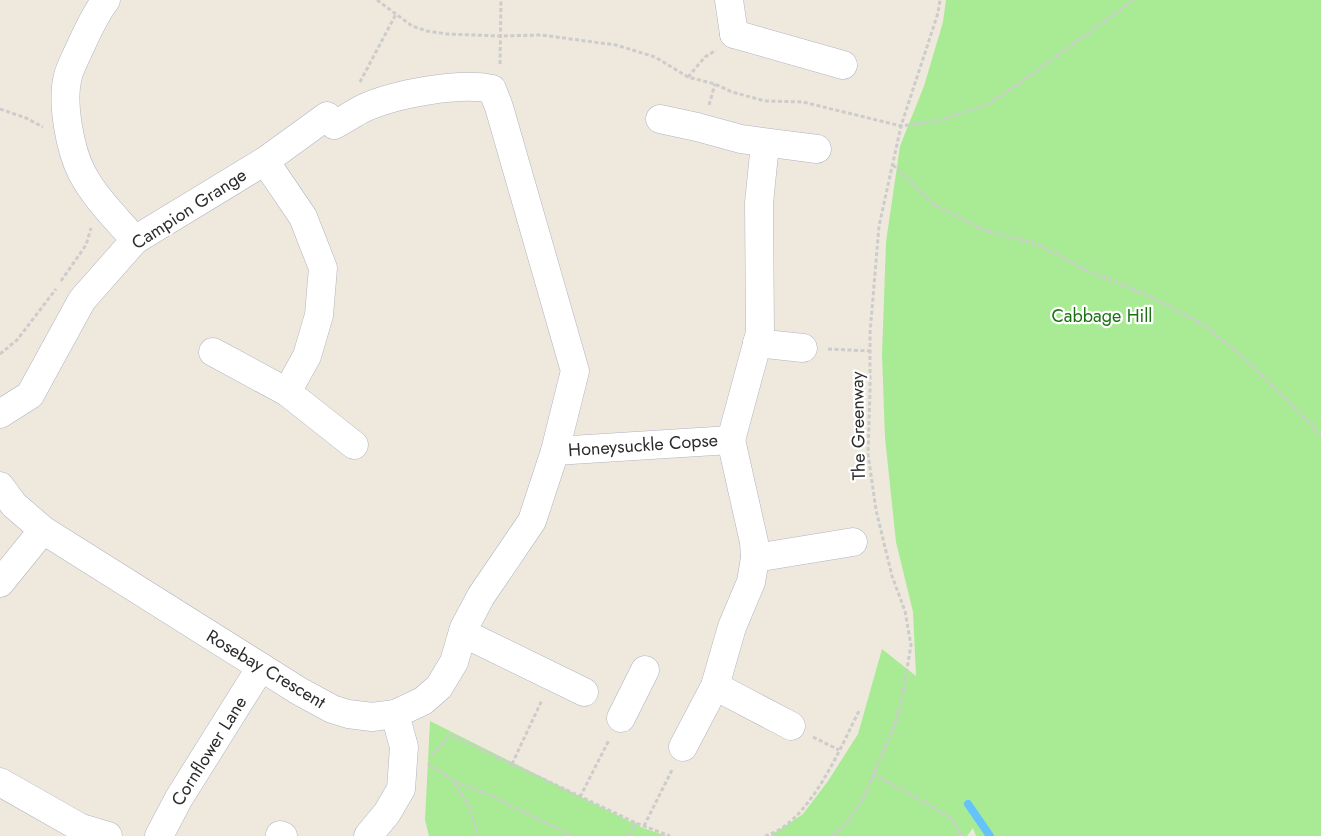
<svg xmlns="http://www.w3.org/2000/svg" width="1321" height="836" font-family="Jost,sans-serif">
<rect width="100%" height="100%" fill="#efe9dd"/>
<g fill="#a8eb94">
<polygon points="946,0 1321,0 1321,836 976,836 973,828 967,836 770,836 803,814 828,781 858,734 882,649 916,676 913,612 896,542 885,438 882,355 886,242 900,146 924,86 943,22"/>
<polygon points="430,721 643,828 667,836 429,836 425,820"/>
</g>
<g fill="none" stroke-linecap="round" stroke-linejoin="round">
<polyline stroke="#65c3fb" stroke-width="8" points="968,804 990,836"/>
<defs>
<g id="minor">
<path d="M106,0c-13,17 -20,35 -29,54 -3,7 -7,14 -9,22 -7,26 2,74 14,97 13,25 35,46 53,67"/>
<polyline points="729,0 734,34"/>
<polyline points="734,34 843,65"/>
<polyline points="660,119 697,127 741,139 817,149"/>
<polyline points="265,161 303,217 323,268 319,315 307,356 287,392"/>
<polyline points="757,343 803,348"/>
<polyline points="213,352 287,392 354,445"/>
<path d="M0,414l30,-19 52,-95 53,-60 130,-79 62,-45 7,9c10,-5 20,-12 30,-17 31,-14 95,-26 128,-19l7,18 76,264 -20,80 -23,70 -51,75 -17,32 -10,34 -15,25 -16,14 -28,13 -23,3 -24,-3 -16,-5 -33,-18 -256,-161 -29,-25 -14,-19"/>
<polyline points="555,451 731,440 760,333 759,203 765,144"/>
<polyline points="755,558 853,542"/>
<polyline points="0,583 43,530"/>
<polyline points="463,633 584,692"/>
<polyline points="715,686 791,726"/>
<polyline points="621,718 645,670"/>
<polyline points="683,747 715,686 732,627 751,582 755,558 754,542 731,440"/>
<polyline points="0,782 81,828 108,836"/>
<polyline points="280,835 283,836"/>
<polyline points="159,836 179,798 261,667"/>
<polyline points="368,836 387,813 401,789 404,747 395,714"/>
</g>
</defs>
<use href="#minor" stroke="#b1b2c1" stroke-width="29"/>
<g stroke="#ccc" stroke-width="3" stroke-dasharray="4 2.5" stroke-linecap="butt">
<polyline points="377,0 412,26 427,31 447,34 499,36 541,35 616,45 655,57 688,77 715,84 732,92 765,101 803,102 901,126 937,121 986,105 1017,85 1133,0"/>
<polyline points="500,64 501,0"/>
<polyline points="688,77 705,57 716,50"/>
<polyline points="360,82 396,14"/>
<polyline points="709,105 715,84"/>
<polyline points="0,109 26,118 43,127"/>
<polyline points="893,165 933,204 984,230 1037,244 1088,271 1143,293 1203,324 1246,360 1311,424 1321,437"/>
<polyline points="61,281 86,245 91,228"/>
<polyline points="828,349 870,351"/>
<polyline points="0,354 17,340 56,289"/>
<polyline points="813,737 839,750"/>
<polyline points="431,755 451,735 636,823 670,836"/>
<polyline points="428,763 454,781 494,797 572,836"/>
<polyline points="512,764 542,700"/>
<polyline points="874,775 900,788 951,818 962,836"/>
<polyline points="454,782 469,806 478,836"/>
<polyline points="580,797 609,740"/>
<polyline points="644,826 672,770"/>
<polyline points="629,836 636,823"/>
<path d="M765,836c45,-13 75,-88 95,-127"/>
<polyline points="833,836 848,821 864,797 895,724 902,699 911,645 905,611 892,576 876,510 868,454 870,390 870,333 879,226 901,126 938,13 940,0"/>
</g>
<use href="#minor" stroke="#fff" stroke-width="28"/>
</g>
<g text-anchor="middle" stroke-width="4.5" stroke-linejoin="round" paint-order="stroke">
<g font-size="18" fill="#2c2c2c" stroke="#fff">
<text transform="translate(189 209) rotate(-33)" y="6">Campion Grange</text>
<text transform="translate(858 426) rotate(-91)" y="6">The Greenway</text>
<text transform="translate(643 445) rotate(-4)" y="6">Honeysuckle Copse</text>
<text transform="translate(266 669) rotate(31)" y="6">Rosebay Crescent</text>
<text transform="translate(209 751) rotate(-58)" y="6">Cornflower Lane</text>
</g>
<g font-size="18" fill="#1c7213" stroke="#fff">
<text x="1102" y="322">Cabbage Hill</text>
</g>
</g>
</svg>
